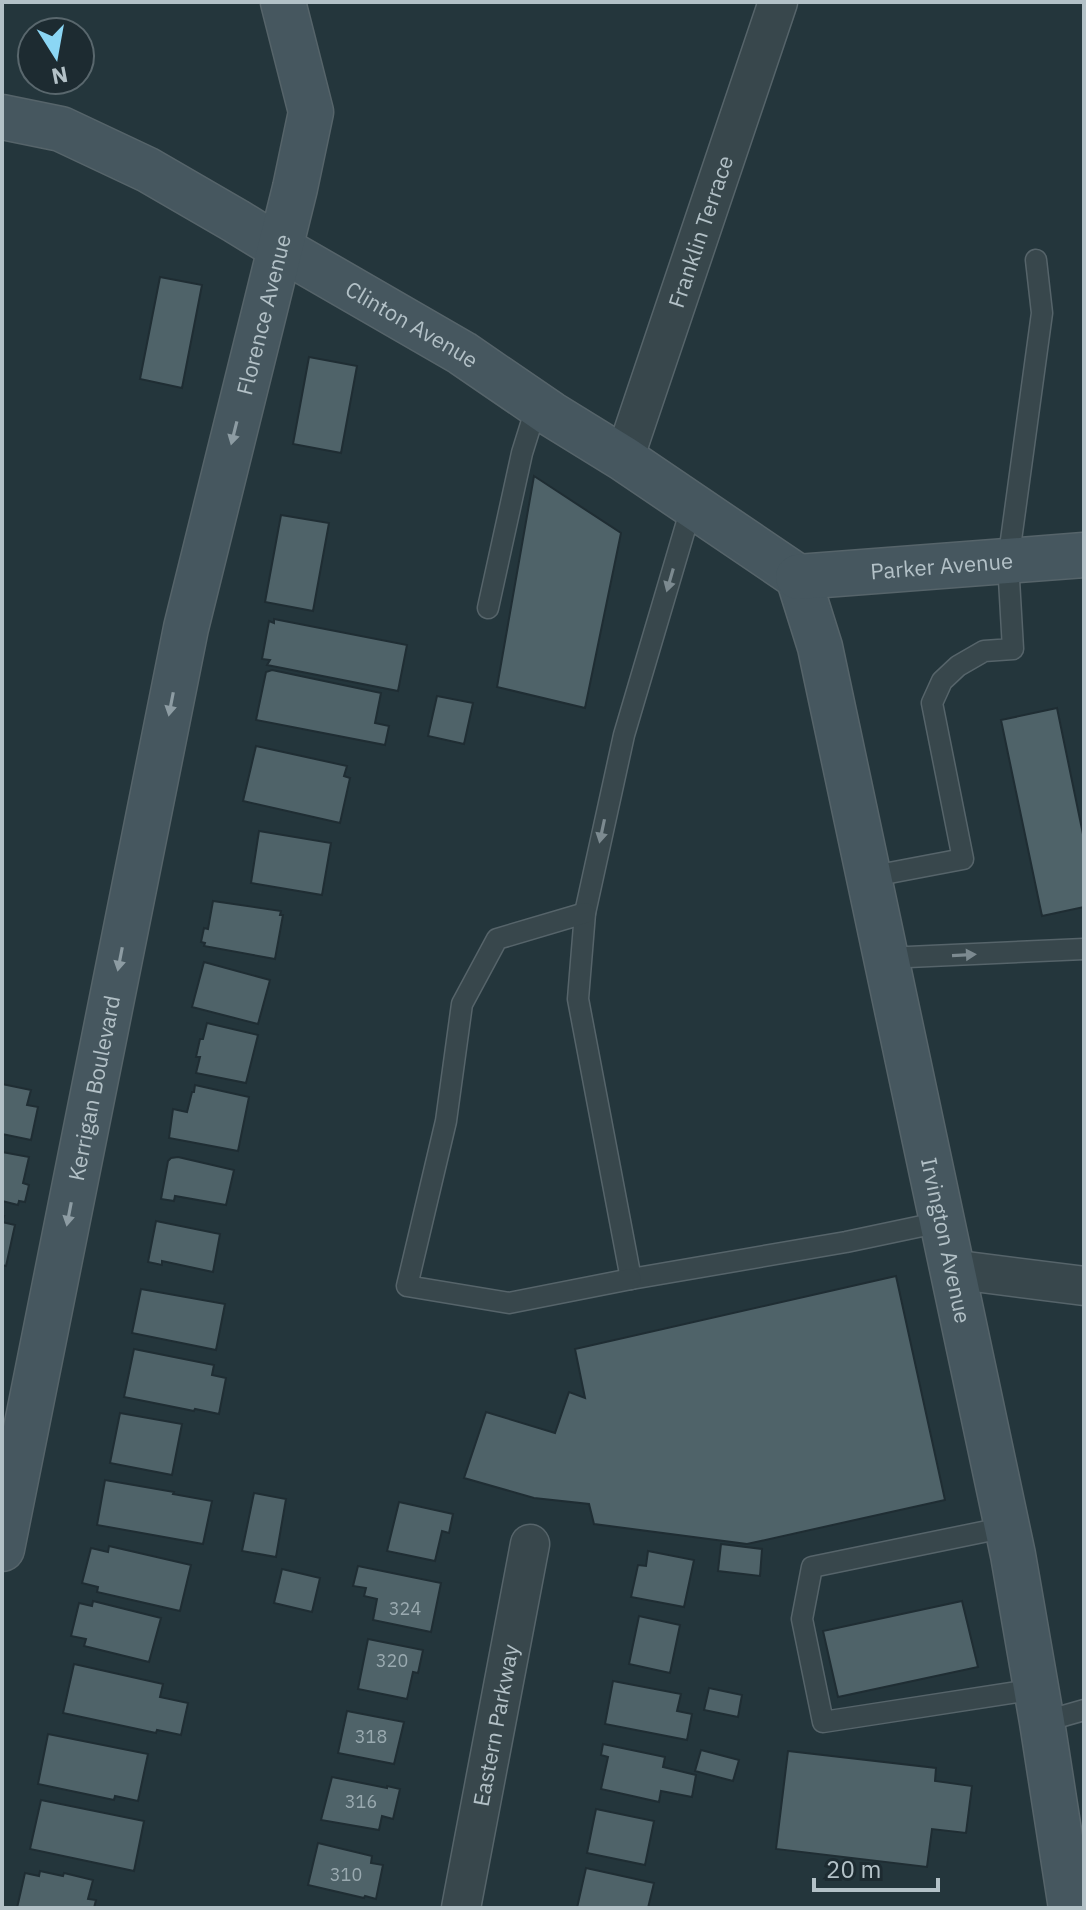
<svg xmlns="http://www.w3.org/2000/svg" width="1086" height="1910" font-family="'IBM Plex Sans',sans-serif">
<rect width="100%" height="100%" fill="#24363c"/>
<g fill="#4f6369" stroke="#1f2d33" stroke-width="2">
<polygon points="160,277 202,285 182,388 140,379"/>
<polygon points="309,357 357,366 341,453 293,444"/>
<polygon points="534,476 621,533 585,708 497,687"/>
<polygon points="281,515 329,523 313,611 265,602"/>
<polygon points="274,619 407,645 398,691 267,665 270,660 262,659 269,621 274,623"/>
<polygon points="272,670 381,693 375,723 389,726 385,745 256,720 266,672"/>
<polygon points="437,696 473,703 464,744 428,736"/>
<polygon points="1057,708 1084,839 1084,907 1042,916 1001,720"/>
<polygon points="256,746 347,766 344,776 350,778 340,823 243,801"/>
<polygon points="259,831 331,843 322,895 251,883"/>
<polygon points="213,901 281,911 280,915 283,915 275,959 204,946 205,943 201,942 204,928 208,929"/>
<polygon points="204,962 270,980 258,1024 192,1007"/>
<polygon points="207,1023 258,1035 246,1083 196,1073 200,1057 196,1057 200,1039 203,1039"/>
<polygon points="2,1084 31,1090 27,1105 38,1107 31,1140 2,1134"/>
<polygon points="195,1085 249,1097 238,1151 169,1138 173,1109 187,1112 192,1092 194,1092"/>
<polygon points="2,1152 29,1157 23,1183 29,1185 25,1202 19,1201 18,1205 2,1201"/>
<polygon points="178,1157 234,1170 226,1205 175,1196 174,1201 161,1199 168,1161 171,1158"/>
<polygon points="2,1216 4,1216 2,1222 15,1225 6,1266 2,1265"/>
<polygon points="156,1221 220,1234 213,1272 162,1261 162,1265 148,1262"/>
<polygon points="896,1276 945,1500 747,1544 594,1524 589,1504 534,1498 464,1478 486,1412 555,1433 569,1392 585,1398 575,1349"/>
<polygon points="141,1289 225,1304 216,1350 132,1333"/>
<polygon points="134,1349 214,1365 212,1375 226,1378 219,1414 195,1409 194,1411 124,1397"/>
<polygon points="120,1413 182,1424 172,1475 110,1463"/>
<polygon points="105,1480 174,1492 173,1494 212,1501 203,1544 97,1525"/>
<polygon points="254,1493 286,1499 276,1557 242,1551"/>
<polygon points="399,1502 453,1514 449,1533 442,1531 435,1561 387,1551"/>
<polygon points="721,1544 762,1549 760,1576 718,1571"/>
<polygon points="109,1546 191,1565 180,1611 97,1592 98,1587 82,1583 91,1548 108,1552"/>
<polygon points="648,1551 694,1560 684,1607 631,1597 638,1565 646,1566"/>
<polygon points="358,1566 441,1583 431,1632 373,1620 377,1599 364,1596 366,1588 353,1586"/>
<polygon points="282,1569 320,1578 312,1612 274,1603"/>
<polygon points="93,1601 161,1618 149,1662 84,1646 86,1639 71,1636 79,1603 92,1606"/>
<polygon points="962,1601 978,1667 838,1697 823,1631"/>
<polygon points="639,1616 680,1625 670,1673 629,1664"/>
<polygon points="368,1639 423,1650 418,1673 413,1672 407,1699 358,1689"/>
<polygon points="74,1664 163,1684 160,1697 188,1703 181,1735 157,1730 156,1733 63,1713"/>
<polygon points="613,1681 681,1694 677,1711 692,1714 687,1740 605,1724"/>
<polygon points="709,1688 742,1695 738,1717 704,1710"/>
<polygon points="347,1711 404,1722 394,1764 338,1753"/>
<polygon points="48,1734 148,1754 138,1801 115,1796 114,1800 38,1784"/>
<polygon points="603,1744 665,1757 663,1767 696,1775 692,1797 661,1791 659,1802 601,1789 608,1757 601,1755"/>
<polygon points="701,1750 739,1760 733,1781 695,1771"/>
<polygon points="788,1751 936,1768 935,1781 972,1786 966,1833 932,1829 927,1867 776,1849"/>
<polygon points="332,1777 387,1788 387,1786 400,1789 393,1819 382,1816 379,1830 321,1820"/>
<polygon points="41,1800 144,1821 134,1871 30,1849"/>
<polygon points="596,1809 654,1821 645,1865 587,1853"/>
<polygon points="318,1843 372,1856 371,1863 383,1865 376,1899 365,1896 364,1898 308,1885"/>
<polygon points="586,1868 654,1883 648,1908 577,1908"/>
<polygon points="40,1871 63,1876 64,1873 93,1880 88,1899 96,1900 94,1908 17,1908 25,1873 39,1876"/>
</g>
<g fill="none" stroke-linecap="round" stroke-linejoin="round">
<defs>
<g id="lane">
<polyline points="692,505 624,735 585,913 578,999 631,1279 846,1242 941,1222"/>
<polyline points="488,608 522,453 537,405"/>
<polyline points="868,877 963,859 932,703 942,681 958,666 984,651 1013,649 1008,562 1042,313 1036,260"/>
<polyline points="585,913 497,939 462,1004 446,1121 407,1286 509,1303 631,1279"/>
<polyline points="886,958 1084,949"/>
<polyline points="1007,1527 812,1567 802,1619 823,1722 1036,1689"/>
<polyline points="1042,1722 1084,1710"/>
</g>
<g id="street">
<path id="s1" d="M624,459l154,-457"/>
<polyline points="951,1269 1084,1286"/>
<path id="s2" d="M461,1908l69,-364"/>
</g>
<g id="secondary">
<path id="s3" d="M2,117l59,12 87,41 88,51 44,27 182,105 89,61 73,45 174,118"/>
<path id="s4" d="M798,577l22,70 193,908 29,167 29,186"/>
<path id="s5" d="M798,577l286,-22"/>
<path id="s6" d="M2,1549l184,-921 109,-440 16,-76 -28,-110"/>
</g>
</defs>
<use href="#lane" stroke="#56646a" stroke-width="23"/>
<use href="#street" stroke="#56646a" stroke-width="41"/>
<use href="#secondary" stroke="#56646a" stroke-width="47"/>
<use href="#lane" stroke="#38474c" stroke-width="20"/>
<use href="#street" stroke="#38474c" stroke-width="38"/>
<use href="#secondary" stroke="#46575f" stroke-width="44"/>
</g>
<defs><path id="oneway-solid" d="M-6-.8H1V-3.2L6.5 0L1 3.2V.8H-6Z" transform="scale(2)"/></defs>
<g fill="#8d9ca3">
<use href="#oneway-solid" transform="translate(234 433) rotate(104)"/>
<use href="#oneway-solid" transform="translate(171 704) rotate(101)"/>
<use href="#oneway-solid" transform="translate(120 959) rotate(101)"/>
<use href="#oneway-solid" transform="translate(69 1214) rotate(101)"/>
</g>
<g fill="#7c8a90">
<use href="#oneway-solid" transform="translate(670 580) rotate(106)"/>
<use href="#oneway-solid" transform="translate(602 831) rotate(102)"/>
<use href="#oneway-solid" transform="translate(964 955) rotate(-3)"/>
</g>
<g text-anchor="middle" stroke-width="6" stroke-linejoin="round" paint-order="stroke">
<g font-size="18" fill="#9aaab0">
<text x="405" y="1615">324</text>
<text x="392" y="1667">320</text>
<text x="371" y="1743">318</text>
<text x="361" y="1808">316</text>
<text x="346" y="1881">310</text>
</g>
<g font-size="22" fill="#b3c1c7" stroke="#1d2b31">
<text dy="8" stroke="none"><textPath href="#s1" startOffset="240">Franklin Terrace</textPath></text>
<text dy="8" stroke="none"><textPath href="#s6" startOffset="1262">Florence Avenue</textPath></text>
<text dy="8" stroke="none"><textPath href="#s3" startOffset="462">Clinton Avenue</textPath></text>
<text dy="8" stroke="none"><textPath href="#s5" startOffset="144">Parker Avenue</textPath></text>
<text dy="8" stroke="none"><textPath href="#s6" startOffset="470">Kerrigan Boulevard</textPath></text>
<text dy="8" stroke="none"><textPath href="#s4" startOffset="680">Irvington Avenue</textPath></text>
<text dy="8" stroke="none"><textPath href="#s2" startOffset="186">Eastern Parkway</textPath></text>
</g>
</g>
<rect width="1086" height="1910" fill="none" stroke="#b3c1c7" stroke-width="8"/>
<g transform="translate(56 56) rotate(169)"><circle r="38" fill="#1d2b31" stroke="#59676d" stroke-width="2"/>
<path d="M0-6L14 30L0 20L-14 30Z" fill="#8bd6f4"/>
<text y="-12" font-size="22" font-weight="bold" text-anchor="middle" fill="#b3c1c7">N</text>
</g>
<path d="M814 1878v12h124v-12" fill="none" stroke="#b3c1c7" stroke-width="4"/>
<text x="826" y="1878" font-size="24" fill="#b3c1c7" stroke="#1d2b31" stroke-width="6" paint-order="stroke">20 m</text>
</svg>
